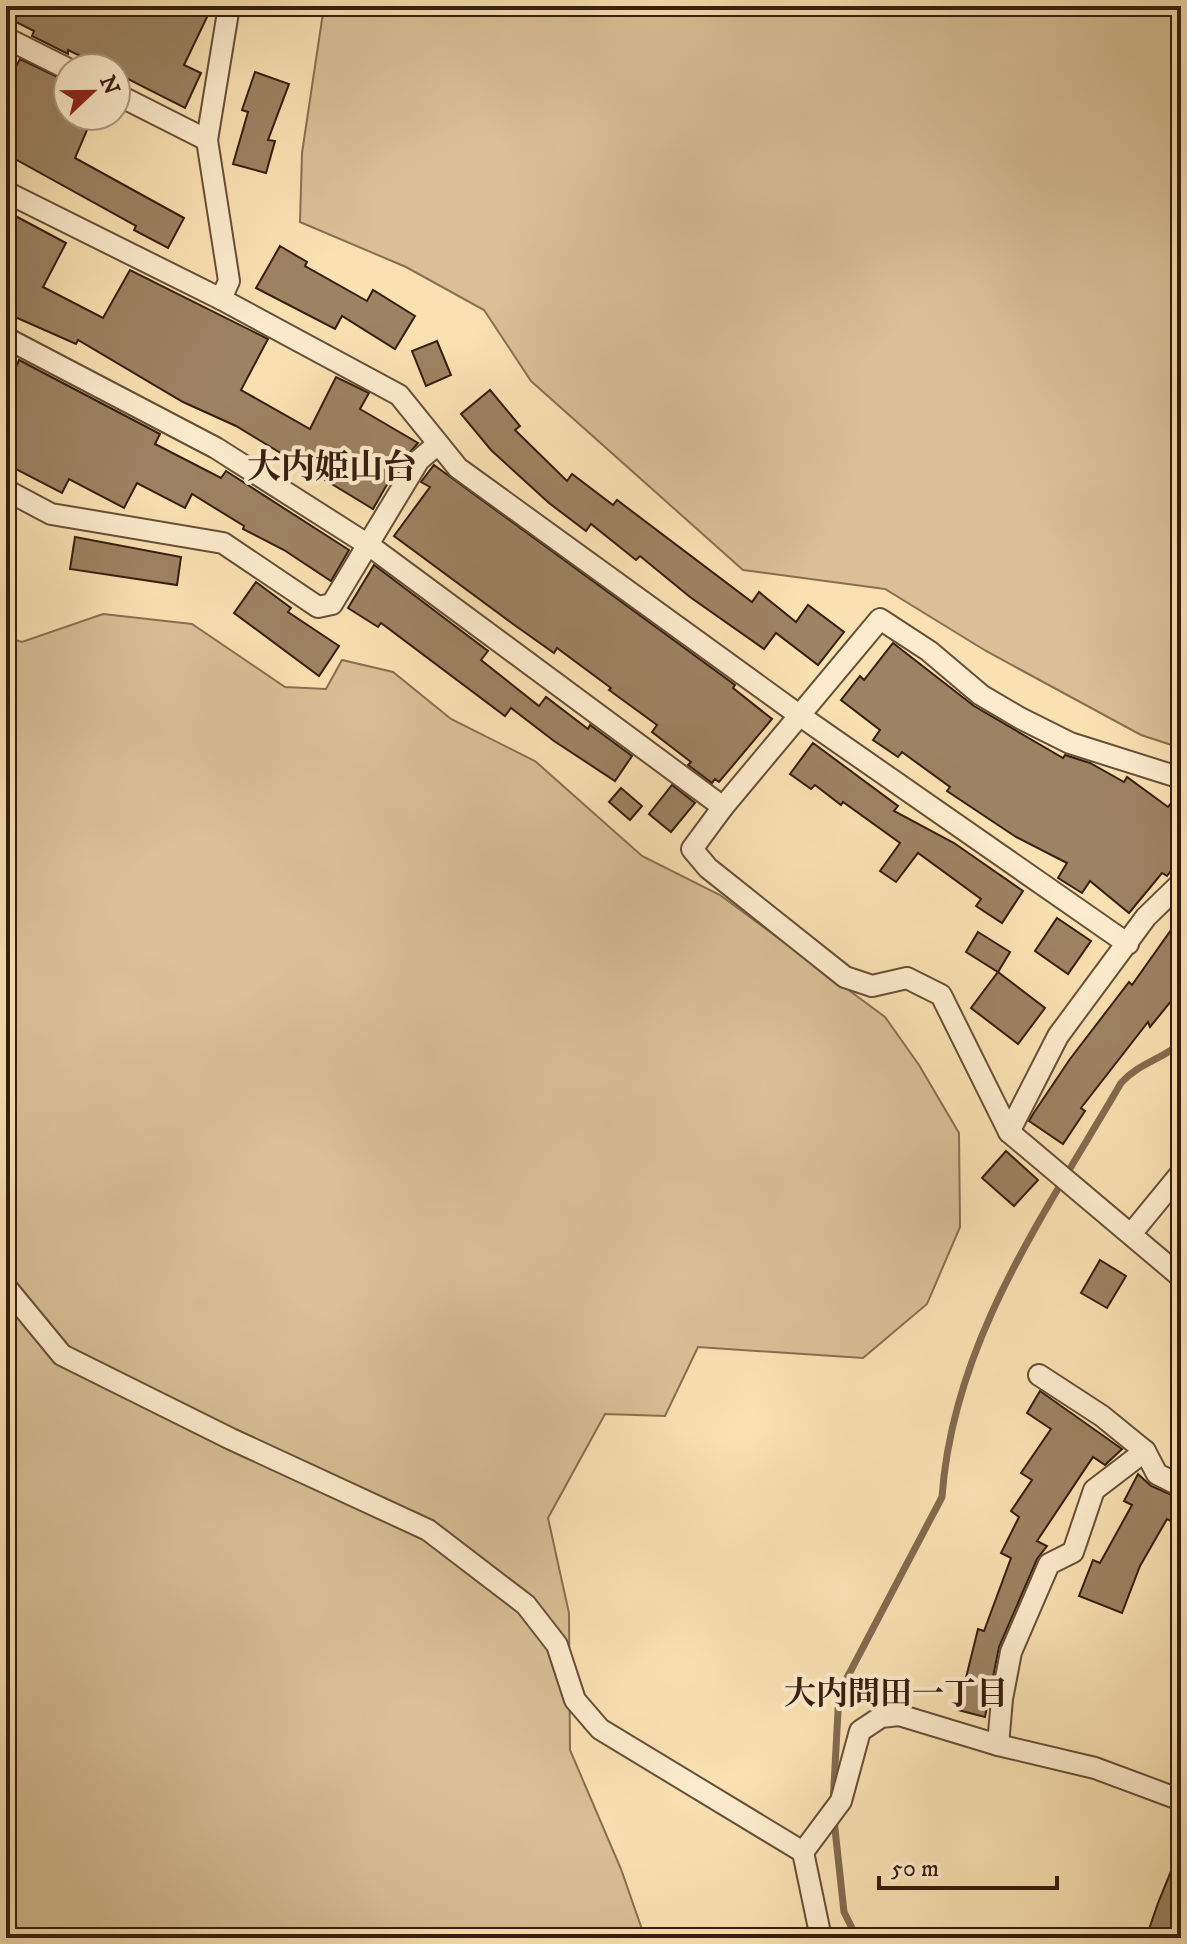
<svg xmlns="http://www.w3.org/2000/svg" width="1187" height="1944" font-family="'IM FELL DW Pica','Noto Serif JP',serif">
<rect width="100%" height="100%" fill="#fae1b2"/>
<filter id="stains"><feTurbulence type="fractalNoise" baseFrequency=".0025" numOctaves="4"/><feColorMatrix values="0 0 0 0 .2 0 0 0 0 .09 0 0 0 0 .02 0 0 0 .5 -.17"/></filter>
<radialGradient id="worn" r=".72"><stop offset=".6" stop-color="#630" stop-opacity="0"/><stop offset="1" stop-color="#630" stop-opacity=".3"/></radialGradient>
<g fill="#d9c096" stroke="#886f52" stroke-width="2">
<polygon points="324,6 1181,6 1181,748 1141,735 986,651 885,589 743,570 531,381 484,310 406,267 300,222 302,153"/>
<polygon points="103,614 192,624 285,687 326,689 342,660 393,672 451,719 535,761 642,856 720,895 885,1017 919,1065 959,1133 960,1227 927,1304 863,1358 698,1347 665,1416 605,1414 548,1518 569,1613 570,1750 621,1869 645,1938 6,1938 6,637 22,642"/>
</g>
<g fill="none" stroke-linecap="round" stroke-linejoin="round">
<g stroke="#836b4f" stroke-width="7">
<path d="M833,1804l6,-111 103,-196c11,-156 103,-283 179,-414 18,-20 40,-23 60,-40"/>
<polyline points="834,1820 844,1912 857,1938"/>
</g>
</g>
<g fill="#9c8363" stroke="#361e0e" stroke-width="2">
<polygon points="6,6 189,6 208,15 184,65 201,73 185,108 116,73 116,68 106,68 68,50 68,54 32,36 34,31 6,17"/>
<polygon points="20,59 68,82 68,116 93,116 75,158 184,218 168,248 134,230 136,226 6,154 6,86"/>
<polygon points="255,72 289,84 268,140 275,141 266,173 233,164 248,112 242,110"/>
<polygon points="6,211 66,243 43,287 103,318 130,270 268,339 241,390 310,429 336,377 369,393 360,409 418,443 397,467 373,509 236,426 183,402 78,340 76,344 6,313"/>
<polygon points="280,246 307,262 305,266 367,301 373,290 415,316 395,349 342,316 335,329 256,288"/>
<polygon points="437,341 451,375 426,386 412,351"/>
<polygon points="19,360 160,434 155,444 221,478 226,471 349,550 331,581 284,550 243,529 244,526 192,494 185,508 137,483 124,508 69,479 62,493 6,464 6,390"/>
<polygon points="490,390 520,426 515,430 567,481 572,474 613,505 617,500 752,602 759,592 796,622 808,605 844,632 818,665 776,633 764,649 690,597 640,556 636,560 591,524 586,531 549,503 491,450 461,414"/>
<polygon points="434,465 735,685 733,688 772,719 719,782 715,779 712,783 688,765 691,762 652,732 657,725 609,690 611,688 557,648 554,653 513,624 394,536 430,487 421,482"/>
<polygon points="75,537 181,557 177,585 70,569"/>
<polygon points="374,565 488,651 481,660 539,706 546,697 588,729 590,725 632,756 615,781 554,741 511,708 505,716 381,623 378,627 348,608"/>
<polygon points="256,582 291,608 288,612 339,646 319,676 234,613"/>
<polygon points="893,643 974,706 1063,758 1065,755 1090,763 1124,782 1127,777 1168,807 1181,791 1181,858 1167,876 1162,873 1129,913 1090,881 1082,893 1058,878 1067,863 1016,837 947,791 950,787 902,752 898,757 873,740 880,730 841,700 860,676 864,680"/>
<polygon points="813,743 898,806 894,811 954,843 1023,891 1002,923 976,906 981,899 918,853 896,882 880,871 900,843 843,802 841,805 815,785 811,789 790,774"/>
<polygon points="672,785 695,803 671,832 649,814"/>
<polygon points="621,788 642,806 630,820 609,802"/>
<polygon points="1181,916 1181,989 1150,1027 1148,1022 1081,1108 1085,1111 1063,1144 1029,1121 1033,1114 1070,1059 1129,982 1132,985"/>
<polygon points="1057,918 1091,941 1068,974 1035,951"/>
<polygon points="978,932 1010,952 998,972 966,952"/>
<polygon points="998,972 1045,1008 1018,1044 971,1008"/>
<polygon points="1006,1151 1038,1180 1014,1206 982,1178"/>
<polygon points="1100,1260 1126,1276 1107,1308 1081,1293"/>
<polygon points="1040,1391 1122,1449 1105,1465 1093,1457 1037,1541 1047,1546 1037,1559 999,1647 985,1717 958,1710 978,1629 984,1631 1011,1558 1001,1553 1019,1517 1011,1511 1032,1480 1021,1473 1051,1429 1027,1413"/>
<polygon points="1138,1474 1151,1486 1181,1499 1181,1526 1167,1519 1140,1566 1122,1613 1079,1596 1093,1560 1100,1563 1132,1505 1124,1501"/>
<polygon points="1178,1854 1181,1938 1146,1938 1158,1903"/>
</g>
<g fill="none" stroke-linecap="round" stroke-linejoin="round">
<defs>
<g id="minor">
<polyline points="6,38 68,69"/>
<polyline points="116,94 207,140"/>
<polyline points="6,192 221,299 399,395 458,468 799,715 1128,944"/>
<polyline points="221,299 229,281 207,140 229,6"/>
<polyline points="6,338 216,448 370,546 723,807"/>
<polyline points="6,490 51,514 223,543 318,607 332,604 419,460 438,444"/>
<polyline points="1181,778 1070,743 1020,718 981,695 929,651 880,619 723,807 692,849 708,868 845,977 872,986 907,978 941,995 1009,1132 1181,1277"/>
<polyline points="1009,1132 1058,1036 1146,917 1181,883"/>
<polyline points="1131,1234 1181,1173"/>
<polyline points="6,1287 62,1355 231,1439 428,1530 526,1605 557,1645 575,1700 600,1729 803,1852 821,1938"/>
<polyline points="1039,1375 1102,1416 1145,1451 1157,1474 1181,1486"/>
<polyline points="998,1745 1002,1699 1011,1652 1049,1564 1073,1552 1094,1490 1145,1451"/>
<polyline points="803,1852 841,1801 860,1731 881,1717 899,1715 998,1745 1095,1768 1181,1800"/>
</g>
</defs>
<use href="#minor" stroke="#674f37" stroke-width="24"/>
<use href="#minor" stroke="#fceccd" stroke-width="20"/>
</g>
<g text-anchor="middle" stroke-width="8" stroke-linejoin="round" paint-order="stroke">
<g font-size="32" font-weight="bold" fill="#361e0e" stroke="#fceccd">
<text x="896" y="1704">大内問田一丁目</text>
</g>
<g font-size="34" font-weight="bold" fill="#361e0e" stroke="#fceccd">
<text x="332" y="478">大内姫山台</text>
</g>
</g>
<rect width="1187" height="1944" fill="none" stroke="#fae1b2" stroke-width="32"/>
<rect x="8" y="8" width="1171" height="1928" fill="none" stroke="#361e0e" stroke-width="4"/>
<rect x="16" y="16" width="1155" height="1912" fill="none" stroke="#361e0e" stroke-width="2"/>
<g transform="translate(92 92) rotate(68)"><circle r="38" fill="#fceccd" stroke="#ad9a81" stroke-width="2"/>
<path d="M0-6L14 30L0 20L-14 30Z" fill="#8f2418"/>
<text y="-12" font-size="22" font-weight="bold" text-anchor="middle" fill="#361e0e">N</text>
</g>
<path d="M879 1876v12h178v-12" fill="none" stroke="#361e0e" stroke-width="4"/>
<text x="891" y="1876" font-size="24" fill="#361e0e" stroke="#fceccd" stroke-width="6" paint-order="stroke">50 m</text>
<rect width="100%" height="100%" filter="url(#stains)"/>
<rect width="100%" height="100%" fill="url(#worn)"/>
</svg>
